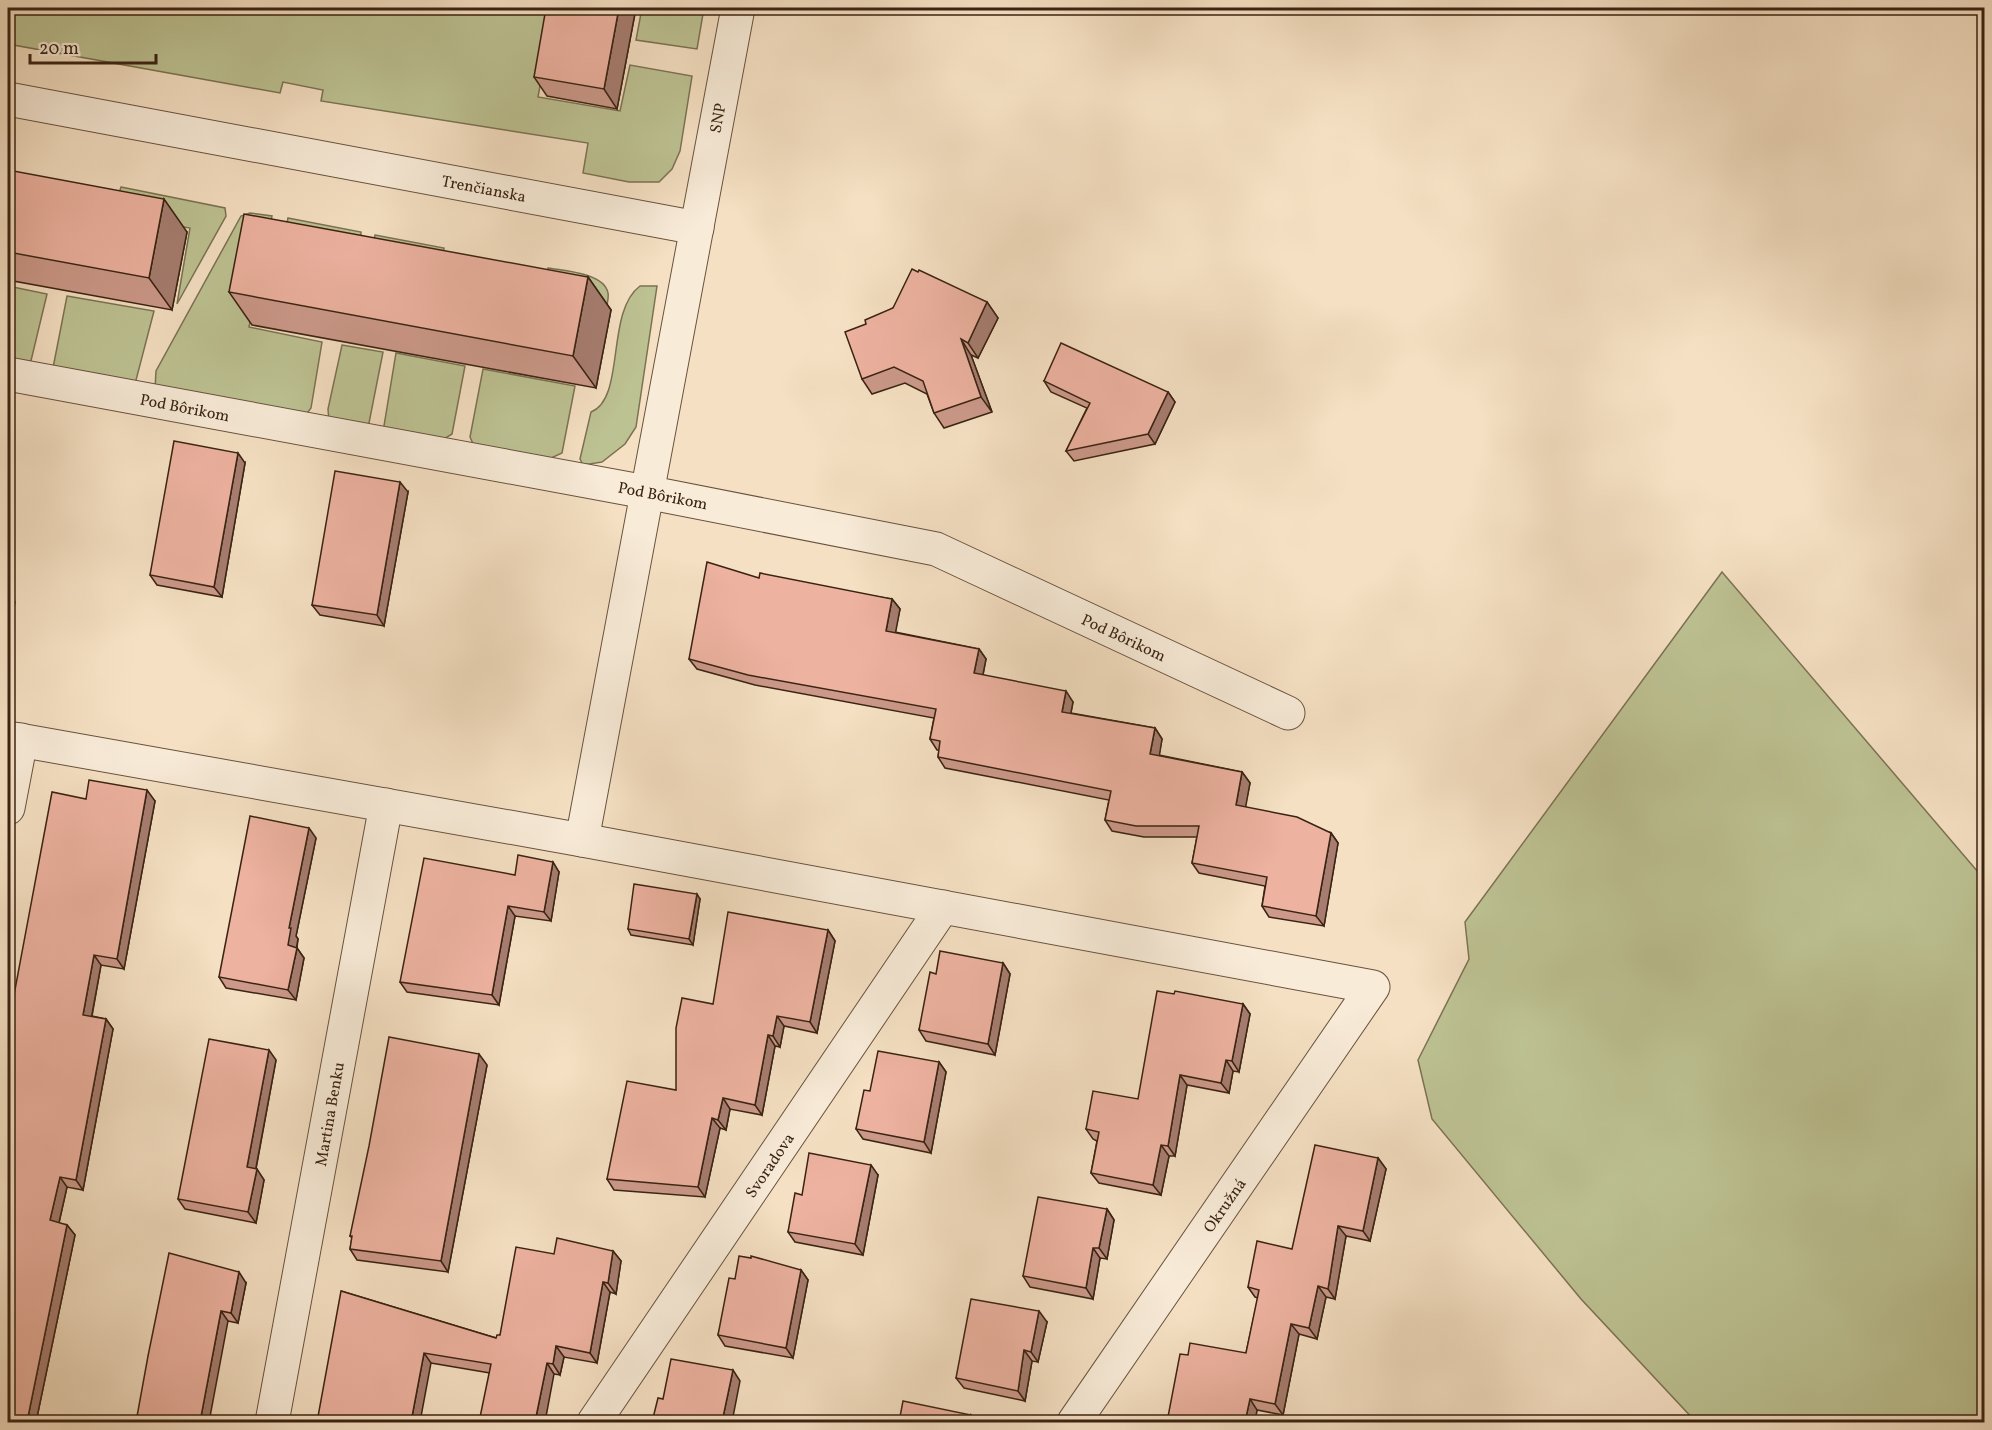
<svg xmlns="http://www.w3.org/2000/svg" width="1992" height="1430" font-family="Vollkorn,serif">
<rect width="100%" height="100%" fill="#f5e0c3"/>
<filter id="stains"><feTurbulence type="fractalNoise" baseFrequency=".00333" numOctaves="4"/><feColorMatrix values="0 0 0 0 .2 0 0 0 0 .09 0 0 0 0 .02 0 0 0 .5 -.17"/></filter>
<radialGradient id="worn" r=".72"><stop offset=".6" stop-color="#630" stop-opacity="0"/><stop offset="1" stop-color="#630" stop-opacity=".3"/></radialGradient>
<g fill="#bdc293" stroke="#7c7253" stroke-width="1.5">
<polygon points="8,8 554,8 538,97 620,111 630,65 692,76 680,151 672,169 659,182 629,182 583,173 588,143 321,101 323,90 283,82 280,93 8,44"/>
<polygon points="642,8 704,8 697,49 636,40"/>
<polygon points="121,187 225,208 226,216 177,304 190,228 145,220 118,196"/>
<polygon points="250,213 272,216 249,327 322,342 311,408 305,416 155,389 156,371 241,216"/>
<polygon points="288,218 361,232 360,248 286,228"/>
<polygon points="375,235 444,248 442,267 373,245"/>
<path d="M548,268c17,3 56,5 60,25 1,4 -1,10 -1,14l-32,-5 -29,-25z"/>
<polygon points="8,286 47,294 30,365 8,361"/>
<path d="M640,286h17l-21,141 -11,17 -23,18 -19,3 -3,-6 11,-47c35,-14 14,-100 49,-126z"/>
<polygon points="67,296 154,311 135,384 53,368"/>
<polygon points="342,345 383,352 369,423 362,427 329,421 328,409"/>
<polygon points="396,353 465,366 452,434 441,441 387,432 384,426"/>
<polygon points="483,369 575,386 562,453 549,459 474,446 470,437"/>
<polygon points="1722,572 1984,879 1984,1422 1696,1422 1581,1299 1432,1119 1418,1060 1469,959 1465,922"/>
</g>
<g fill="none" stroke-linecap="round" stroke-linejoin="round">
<defs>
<g id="minor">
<polyline points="8,99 697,228"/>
<polyline points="8,374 646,492 936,549 1288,713"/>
<polyline points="8,738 582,840 1373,987 1074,1422"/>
<polyline points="8,808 21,740"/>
<polyline points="582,840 738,8"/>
<polyline points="272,1422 386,805"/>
<polyline points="594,1422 943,907"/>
</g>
</defs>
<use href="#minor" stroke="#69523f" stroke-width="35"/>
<use href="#minor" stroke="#f8ebd8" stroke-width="33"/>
</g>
<g fill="#cc998a" stroke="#3a2313" stroke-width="1.5">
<polygon points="636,8 617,109 547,96 534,77"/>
<polygon points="8,170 187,232 172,310 8,280"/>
<polygon points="918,272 987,302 998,318 978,358 971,355 992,412 944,428 934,413 927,394 905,383 872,394 862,379 866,324 893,308"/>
<polygon points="588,277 611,310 596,388 252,325 229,292"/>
<polygon points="1044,381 1168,392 1175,402 1155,444 1074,461 1066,451 1087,408 1051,392"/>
<polygon points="245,463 222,597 157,585 150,575"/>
<polygon points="408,492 384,626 320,615 312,605"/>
<polygon points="759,578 892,599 900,609 895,632 979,649 986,659 983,675 1073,702 1071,713 1155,728 1162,739 1159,755 1242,772 1250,783 1245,807 1331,833 1338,843 1324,926 1269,917 1262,906 1265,886 1199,873 1192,863 1197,837 1144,837 1112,831 1105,820 1109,800 945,768 938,757 939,750 937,750 930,739 934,718 755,685 697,669 689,659"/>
<polygon points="86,799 155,801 124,969 101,965 92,1016 106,1019 113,1029 83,1190 67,1187 59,1223 67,1225 75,1235 36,1422"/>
<polygon points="316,838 296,936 298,939 297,948 304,958 296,1000 226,988 219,977"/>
<polygon points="559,872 551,921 515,916 499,1005 407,992 400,982 515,875"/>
<polygon points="700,899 693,945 631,935 628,929"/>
<polygon points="828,930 835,941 817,1033 784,1026 780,1047 775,1046 762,1115 730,1109 726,1130 720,1128 705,1197 614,1190 607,1179 676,1090"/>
<polygon points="1003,963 1010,974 995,1055 926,1041 919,1030 936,974"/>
<polygon points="1243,1004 1250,1014 1239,1072 1233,1071 1229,1093 1187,1085 1175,1156 1169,1156 1161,1195 1099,1183 1091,1173 1097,1141 1093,1139 1086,1129 1138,1099"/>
<polygon points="276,1060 256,1169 264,1180 256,1223 185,1209 178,1199"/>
<polygon points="939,1062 946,1072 931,1153 863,1139 856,1129 870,1091"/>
<polygon points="487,1065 448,1272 357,1260 350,1249 352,1238 350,1236"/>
<polygon points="1378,1158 1386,1169 1370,1241 1346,1236 1335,1299 1326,1297 1317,1339 1299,1334 1283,1415 1257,1410 1255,1422 1167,1422 1188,1355 1246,1353 1258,1298 1255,1297 1248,1287 1292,1249"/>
<polygon points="878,1175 863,1255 795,1242 788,1232 802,1195"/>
<polygon points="1107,1209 1114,1220 1107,1259 1100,1258 1093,1299 1030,1287 1023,1276"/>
<polygon points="613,1251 621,1261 616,1294 610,1292 597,1363 564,1357 560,1375 554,1374 490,1373 431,1363 341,1291 496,1338 500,1335 554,1254"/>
<polygon points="801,1270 808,1280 793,1358 725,1346 718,1335 735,1279"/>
<polygon points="246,1283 238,1323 228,1321 148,1356"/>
<polygon points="1047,1322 1038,1362 1032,1361 1025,1401 964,1388 956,1378"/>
</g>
<g fill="#a67d70" stroke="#3a2313" stroke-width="1.5">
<polygon points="619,8 636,8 617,109 604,89"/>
<polygon points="164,199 187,232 172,310 149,278"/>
<polygon points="588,277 611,310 596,388 573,356"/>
<polygon points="987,302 998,318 978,358 968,343"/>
<polygon points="961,339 971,355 992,412 981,397"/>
<polygon points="1168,392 1175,402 1155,444 1148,434"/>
<polygon points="238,453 245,463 222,597 214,587"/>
<polygon points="400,482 408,492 384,626 377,615"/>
<polygon points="9,594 15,602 8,641 8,605"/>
<polygon points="892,599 900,609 894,641 886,631"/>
<polygon points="979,649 986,659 981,684 974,673"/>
<polygon points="1066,691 1073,702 1069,722 1062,712"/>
<polygon points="1155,728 1162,739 1158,764 1150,754"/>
<polygon points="1242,772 1250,783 1244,816 1236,805"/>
<polygon points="147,790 155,801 124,969 117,959"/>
<polygon points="309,828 316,838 296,936 298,939 295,956 288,945 289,928"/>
<polygon points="1331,833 1338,843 1324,926 1316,916"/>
<polygon points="553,862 559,872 551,921 544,912"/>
<polygon points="697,894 700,899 693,945 689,939"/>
<polygon points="508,906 515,916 499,1005 492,995"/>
<polygon points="828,930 835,941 817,1033 810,1022"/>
<polygon points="297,948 304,958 296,1000 288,990"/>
<polygon points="94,955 101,965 90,1025 83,1015"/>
<polygon points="1003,963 1010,974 995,1055 988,1044"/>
<polygon points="1243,1004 1250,1014 1239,1072 1232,1061"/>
<polygon points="777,1016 784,1026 780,1047 773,1036"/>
<polygon points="106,1019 113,1029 83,1190 76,1180"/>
<polygon points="768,1035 775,1046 762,1115 755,1105"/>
<polygon points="269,1050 276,1060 254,1178 247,1167"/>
<polygon points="479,1054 487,1065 448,1272 441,1261"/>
<polygon points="1226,1060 1233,1071 1229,1093 1221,1083"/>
<polygon points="939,1062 946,1072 931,1153 924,1142"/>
<polygon points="1180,1075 1187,1085 1175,1156 1168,1146"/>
<polygon points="723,1098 730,1109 726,1130 718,1120"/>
<polygon points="712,1118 720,1128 705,1197 698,1187"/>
<polygon points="1161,1145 1169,1156 1161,1195 1153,1185"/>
<polygon points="1378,1158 1386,1169 1370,1241 1363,1231"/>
<polygon points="871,1165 878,1175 863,1255 855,1244"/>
<polygon points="257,1169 264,1180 256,1223 248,1212"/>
<polygon points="60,1177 67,1187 57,1231 50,1220"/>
<polygon points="1107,1209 1114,1220 1107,1259 1099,1248"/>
<polygon points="67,1225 75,1235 36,1422 27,1422"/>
<polygon points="1338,1226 1346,1236 1335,1299 1328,1289"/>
<polygon points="1093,1248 1100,1258 1093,1299 1086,1288"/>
<polygon points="613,1251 621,1261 616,1294 608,1283"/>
<polygon points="801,1270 808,1280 793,1358 786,1348"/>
<polygon points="239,1272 246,1283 238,1323 231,1313"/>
<polygon points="603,1282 610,1292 597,1363 590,1353"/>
<polygon points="1318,1286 1326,1297 1317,1339 1309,1328"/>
<polygon points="221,1311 228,1321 209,1422 200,1422"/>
<polygon points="1039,1311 1047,1322 1038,1362 1031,1352"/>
<polygon points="1291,1324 1299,1334 1283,1415 1275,1404"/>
<polygon points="556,1346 564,1357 560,1375 553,1364"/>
<polygon points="1024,1350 1032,1361 1025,1401 1018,1391"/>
<polygon points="424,1353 431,1363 420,1422 411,1422"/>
<polygon points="547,1363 554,1374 545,1422 535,1422"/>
<polygon points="733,1370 740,1381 732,1422 722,1422"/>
<polygon points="1250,1399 1257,1410 1255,1422 1245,1422"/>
<polygon points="971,1415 976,1422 970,1422"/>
</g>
<g fill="#edb2a0" stroke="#3a2313" stroke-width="1.5">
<polygon points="546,8 619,8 604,89 534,77"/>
<polygon points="8,170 164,199 149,278 8,252"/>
<polygon points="244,214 588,277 573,356 229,292"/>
<polygon points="912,269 918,272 919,270 987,302 968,343 961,339 981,397 934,413 923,381 894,367 862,379 845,332 866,324 865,320 893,308"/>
<polygon points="1061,343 1168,392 1148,434 1066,451 1090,403 1044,381"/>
<polygon points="174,441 238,453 214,587 150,575"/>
<polygon points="335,471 400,482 377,615 312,605"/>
<polygon points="707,562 759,578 760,573 892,599 886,631 979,649 974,673 1066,691 1062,712 1155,728 1150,754 1242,772 1236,805 1297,817 1331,833 1316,916 1262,906 1267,877 1192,863 1199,826 1136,826 1105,820 1111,791 938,757 940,741 930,739 936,709 748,675 689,659"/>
<polygon points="89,780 147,790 117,959 94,955 83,1015 106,1019 76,1180 60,1177 50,1220 67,1225 27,1422 8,1422 8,1027 52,792 86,799"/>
<polygon points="250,816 309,828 289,928 291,928 288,945 297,948 288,990 219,977"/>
<polygon points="518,855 553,862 544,912 508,906 492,995 400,982 424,858 515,875"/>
<polygon points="634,884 697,894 689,939 628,929"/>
<polygon points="728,912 828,930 810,1022 777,1016 773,1036 768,1035 755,1105 723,1098 718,1120 712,1118 698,1187 607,1179 627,1081 676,1090 676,1028 682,998 713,1004"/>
<polygon points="940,951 1003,963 988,1044 919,1030 930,972 936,974"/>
<polygon points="1157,991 1174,994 1175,991 1243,1004 1232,1061 1226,1060 1221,1083 1180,1075 1168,1146 1161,1145 1153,1185 1091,1173 1099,1132 1086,1129 1093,1091 1138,1099"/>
<polygon points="389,1037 479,1054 441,1261 350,1249 352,1236 350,1236 369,1146"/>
<polygon points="209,1039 269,1050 247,1167 257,1169 248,1212 178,1199"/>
<polygon points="878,1051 939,1062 924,1142 856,1129 864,1090 870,1091"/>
<polygon points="1315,1145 1378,1158 1363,1231 1338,1226 1328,1289 1318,1286 1309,1328 1291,1324 1275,1404 1250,1399 1245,1422 1167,1422 1180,1354 1188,1355 1190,1343 1246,1353 1259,1290 1248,1287 1257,1241 1292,1249"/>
<polygon points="809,1153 871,1165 855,1244 788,1232 795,1193 802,1195"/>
<polygon points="1038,1197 1107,1209 1099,1248 1093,1248 1086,1288 1023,1276"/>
<polygon points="557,1238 613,1251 608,1283 603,1282 590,1353 556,1346 553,1364 547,1363 535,1422 479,1422 491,1364 424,1353 411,1422 317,1422 341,1291 496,1338 497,1335 500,1335 516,1247 554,1254"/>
<polygon points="169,1253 239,1272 231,1313 221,1311 200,1422 136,1422 148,1356"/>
<polygon points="739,1256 751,1258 751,1256 801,1270 786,1348 718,1335 729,1278 735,1279"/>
<polygon points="971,1299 1039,1311 1031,1352 1024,1350 1018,1391 956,1378"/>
<polygon points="671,1359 733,1370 722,1422 652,1422 658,1398 663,1399"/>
<polygon points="903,1401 971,1415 970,1422 899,1422"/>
</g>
<g text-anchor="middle" stroke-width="5" stroke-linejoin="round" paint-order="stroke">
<g font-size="16" fill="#3a2313" stroke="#f8ebd8">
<text transform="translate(717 118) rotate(-80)" y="6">SNP</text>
<text transform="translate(484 188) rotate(11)" y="6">Trenčianska</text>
<text transform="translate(185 407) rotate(11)" y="6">Pod Bôrikom</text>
<text transform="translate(663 495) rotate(11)" y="6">Pod Bôrikom</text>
<text transform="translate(1124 637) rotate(25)" y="6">Pod Bôrikom</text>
<text transform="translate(329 1114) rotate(-80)" y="6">Martina Benku</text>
<text transform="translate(769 1165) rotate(-56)" y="6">Svoradova</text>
<text transform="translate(1224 1205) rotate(-55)" y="6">Okružná</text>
</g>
</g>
<rect width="1992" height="1430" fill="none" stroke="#f5e0c3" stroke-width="30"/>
<rect x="9" y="9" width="1974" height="1412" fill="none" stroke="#3a2313" stroke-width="3"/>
<rect x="15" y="15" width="1962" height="1400" fill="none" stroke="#3a2313" stroke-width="1.5"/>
<path d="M30 54v9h126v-9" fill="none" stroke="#3a2313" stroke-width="3"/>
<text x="39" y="54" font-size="18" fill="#3a2313" stroke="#f8ebd8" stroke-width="4.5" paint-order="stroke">20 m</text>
<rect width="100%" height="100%" filter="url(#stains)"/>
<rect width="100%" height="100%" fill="url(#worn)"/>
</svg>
